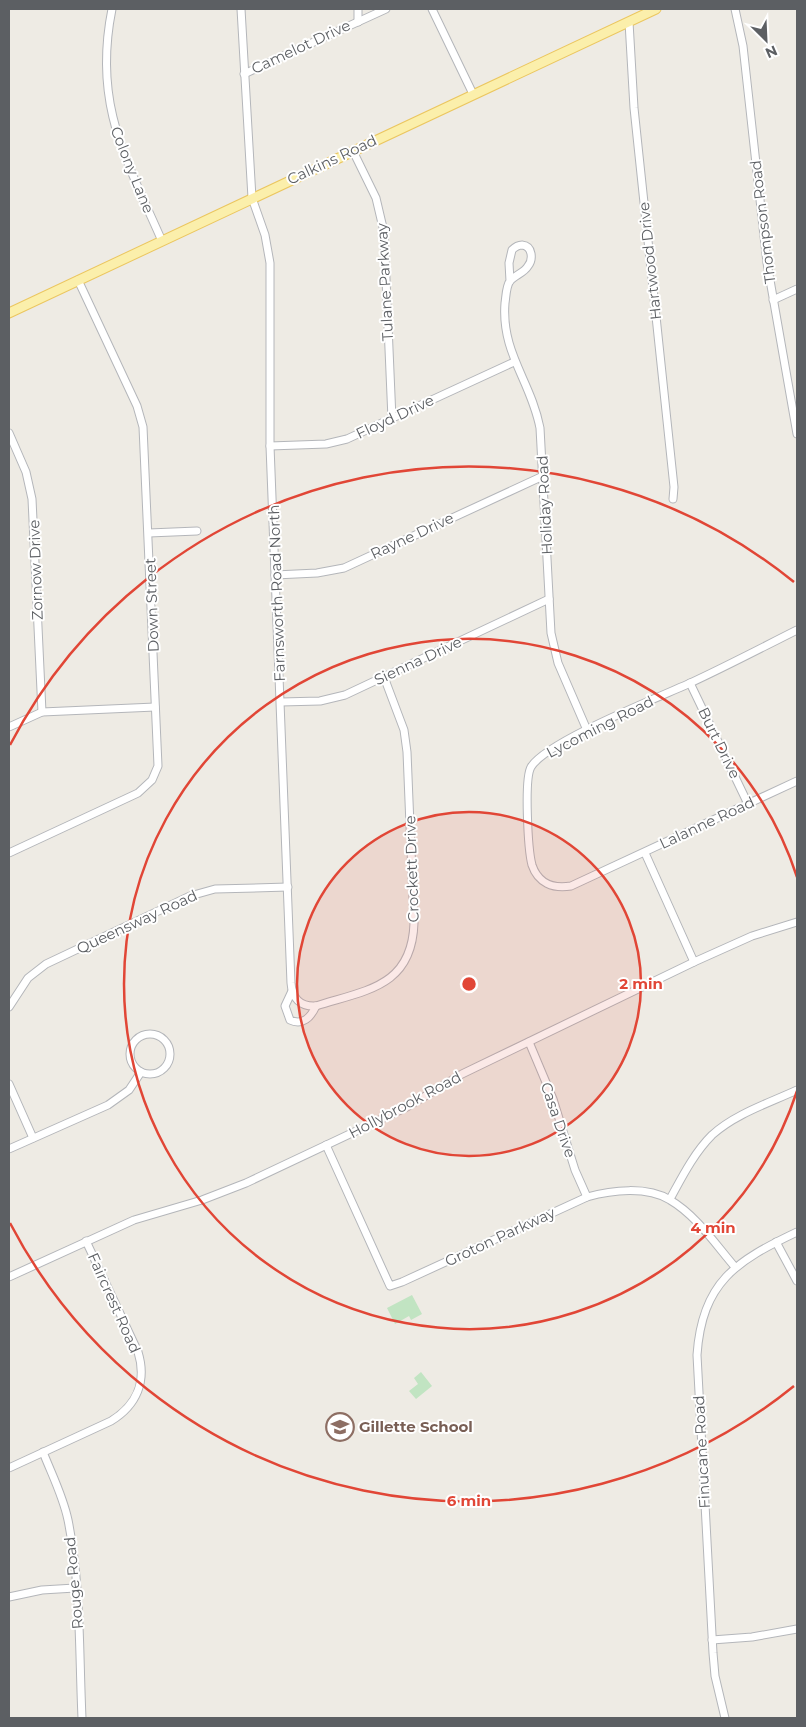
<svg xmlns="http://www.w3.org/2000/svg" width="806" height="1727" font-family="Montserrat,sans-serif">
<rect width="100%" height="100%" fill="#eeebe4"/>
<g fill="#c1e4c2">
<polygon points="412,1295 422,1314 411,1320 409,1316 395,1324 387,1308"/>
<polygon points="421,1372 432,1386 416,1399 409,1391 418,1384 414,1378"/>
</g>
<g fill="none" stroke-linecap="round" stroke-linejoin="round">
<defs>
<g id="minor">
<path d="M112,9c-19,94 13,148 50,232"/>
<path d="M241,9l11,189 13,37 5,28v183l21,537c1,15 9,24 25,23 50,-16 96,-19 98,-83l-7,-171 -3,-22 -20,-53"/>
<polyline points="358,9 358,22"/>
<polyline points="432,9 473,94"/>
<polyline points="735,9 743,46 767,263 797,434"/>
<polyline points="629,22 634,108 674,487 673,499"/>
<polyline points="244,74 386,9"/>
<polyline points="353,151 376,198 384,232 392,419"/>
<path d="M510,281l-1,-18 3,-13c3,-3 6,-5 10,-5 11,1 11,15 6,21 -4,7 -13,9 -18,15 -4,5 -4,16 -5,22 -4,50 26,78 35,125l11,205 7,30 29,67"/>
<polyline points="773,300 797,289"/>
<polyline points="9,433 26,472 32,499 42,712"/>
<polyline points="270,446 326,444 347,439 514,362"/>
<polyline points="149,533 197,531"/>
<polyline points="275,575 317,573 344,568 543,476"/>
<path d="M797,630c-36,18 -72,37 -109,54 -31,14 -142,58 -157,83 -7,12 -3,83 1,98 6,18 21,24 39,21l226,-105"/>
<polyline points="690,683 748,804"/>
<polyline points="281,702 320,701 345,695 549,599"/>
<polyline points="9,727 42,712 155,707"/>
<polyline points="9,853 138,793 152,780 158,766 143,427 137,406 78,280"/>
<polyline points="645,853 694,962"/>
<path d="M292,991l-7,15 5,14c13,6 21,-3 26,-14"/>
<polyline points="9,1007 28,978 46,964 190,896 215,889 288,887"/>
<circle cx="150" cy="1054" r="20"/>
<polyline points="529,1042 553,1099 575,1170 587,1197"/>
<polyline points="9,1084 33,1138"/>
<path d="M326,1145l64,141 12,-4 185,-85c25,-7 60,-11 83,3 26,15 46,45 65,67"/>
<polyline points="9,1149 108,1105 129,1090 141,1072"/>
<path d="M670,1199c12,-22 24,-46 42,-64 23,-21 57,-32 85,-45"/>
<polyline points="776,1242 797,1281"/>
<polyline points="9,1277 134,1220 202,1200 246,1183 407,1107 462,1074 694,962 752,936 797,922"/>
<path d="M43,1452c9,23 20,44 25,68 13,64 11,133 14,198"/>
<path d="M9,1468l102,-47c26,-16 36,-40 27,-69l-52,-111"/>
<polyline points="9,1597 42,1590 75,1588"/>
<polyline points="712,1640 752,1637 797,1629"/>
<path d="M725,1718l-10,-42 -2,-23 -16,-298c5,-73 39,-94 100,-123"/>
</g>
<polyline id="major" points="9,313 656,9"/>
</defs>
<use href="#minor" stroke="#b4b6ba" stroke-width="9"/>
<use href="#major" stroke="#ebc65f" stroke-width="11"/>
<use href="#minor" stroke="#fff" stroke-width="7"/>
<use href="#major" stroke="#fbefab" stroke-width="9"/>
</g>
<circle cx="469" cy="984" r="172" fill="#e14636" fill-opacity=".12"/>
<g fill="none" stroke="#e14636" stroke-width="2.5">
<circle cx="469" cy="984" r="172"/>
<path d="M797 1091A345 345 0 1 1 797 877"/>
<path d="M794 1386A517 517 0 0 1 10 1223M10 745A517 517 0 0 1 794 582"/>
</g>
<defs>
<symbol id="school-ring" viewBox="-11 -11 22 22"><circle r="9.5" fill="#fff" stroke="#8d6e63" stroke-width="1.5"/><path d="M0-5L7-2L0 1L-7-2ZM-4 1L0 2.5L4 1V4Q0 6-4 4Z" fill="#8d6e63"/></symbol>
</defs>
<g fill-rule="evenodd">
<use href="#school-ring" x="324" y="1411" width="32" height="32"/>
</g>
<g text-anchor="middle" stroke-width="4" stroke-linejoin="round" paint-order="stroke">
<g font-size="15" fill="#5c5f63" stroke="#fff">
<text transform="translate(301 47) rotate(-25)" y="5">Camelot Drive</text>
<text transform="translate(332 160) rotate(-25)" y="5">Calkins Road</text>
<text transform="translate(132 170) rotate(68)" y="5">Colony Lane</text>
<text transform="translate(763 222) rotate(-97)" y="5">Thompson Road</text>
<text transform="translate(650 261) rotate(-96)" y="5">Hartwood Drive</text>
<text transform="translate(385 282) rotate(-93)" y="5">Tulane Parkway</text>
<text transform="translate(395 417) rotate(-25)" y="5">Floyd Drive</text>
<text transform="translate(545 505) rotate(-93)" y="5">Holiday Road</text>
<text transform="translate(412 536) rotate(-25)" y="5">Rayne Drive</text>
<text transform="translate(36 570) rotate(-92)" y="5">Zornow Drive</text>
<text transform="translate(277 593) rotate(-92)" y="5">Farnsworth Road North</text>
<text transform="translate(152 605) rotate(-92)" y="5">Down Street</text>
<text transform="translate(418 661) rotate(-25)" y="5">Sienna Drive</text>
<text transform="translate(600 727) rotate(-27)" y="5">Lycoming Road</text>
<text transform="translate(719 743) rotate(64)" y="5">Burt Drive</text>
<text transform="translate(707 823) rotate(-25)" y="5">Lalanne Road</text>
<text transform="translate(412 869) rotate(-92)" y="5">Crockett Drive</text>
<text transform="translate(137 922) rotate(-25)" y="5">Queensway Road</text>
<text transform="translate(405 1105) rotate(-28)" y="5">Hollybrook Road</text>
<text transform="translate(558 1120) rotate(71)" y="5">Casa Drive</text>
<text transform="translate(500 1237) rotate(-25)" y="5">Groton Parkway</text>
<text transform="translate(114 1303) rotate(66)" y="5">Faircrest Road</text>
<text transform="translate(702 1452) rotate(-93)" y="5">Finucane Road</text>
<text transform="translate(74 1583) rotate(-95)" y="5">Rouge Road</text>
</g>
<g font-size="15" font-weight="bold" fill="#785e54" stroke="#fff" text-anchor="start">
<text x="359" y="1432">Gillette School</text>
</g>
</g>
<circle cx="469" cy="984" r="8" fill="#e14636" stroke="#fff" stroke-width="2.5"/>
<g font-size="15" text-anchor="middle" font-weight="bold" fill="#e14636" stroke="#fff" stroke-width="4" stroke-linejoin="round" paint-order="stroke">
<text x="641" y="989">2 min</text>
<text x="713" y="1233">4 min</text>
<text x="469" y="1506">6 min</text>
</g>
<rect width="806" height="1727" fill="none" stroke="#5c5f63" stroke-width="20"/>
<g transform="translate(766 40) rotate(156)" stroke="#ffffff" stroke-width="4" paint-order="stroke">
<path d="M0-4L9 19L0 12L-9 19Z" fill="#5c5f63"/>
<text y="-8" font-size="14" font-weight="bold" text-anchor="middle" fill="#5c5f63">N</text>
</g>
</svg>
